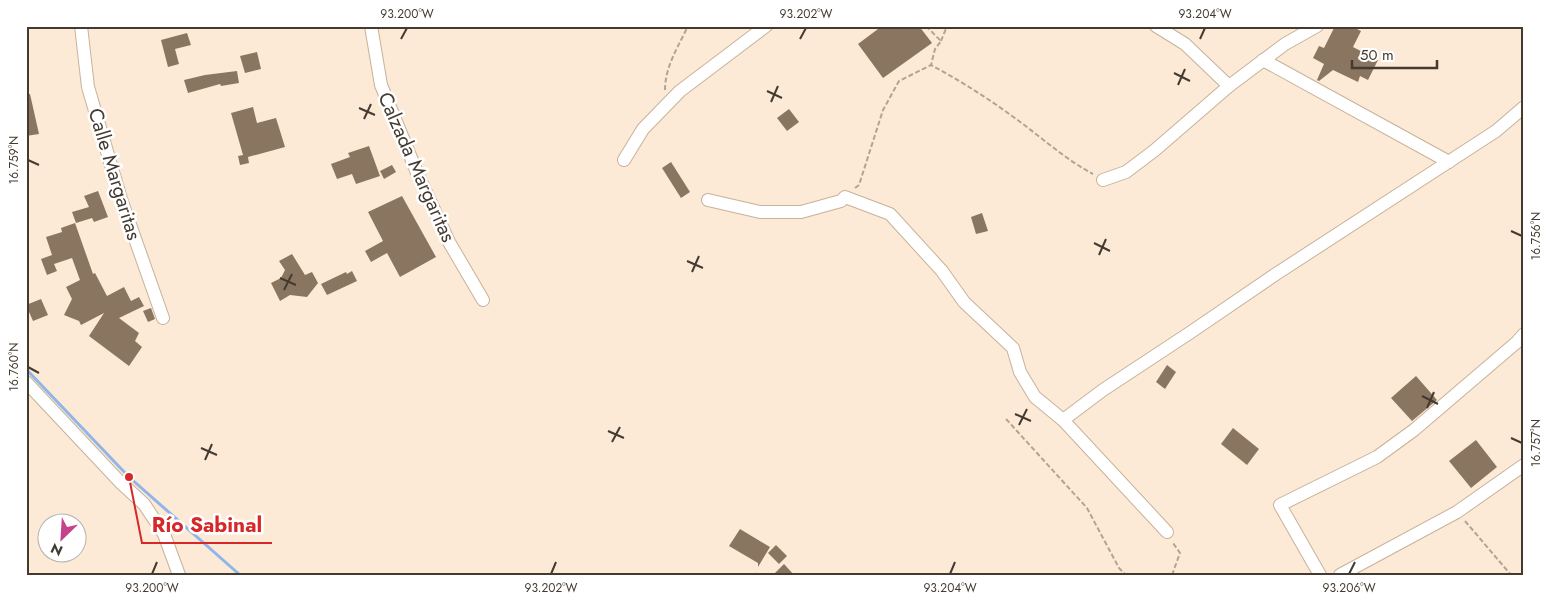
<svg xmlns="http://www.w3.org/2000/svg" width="1550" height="601" font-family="Jost,sans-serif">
<rect width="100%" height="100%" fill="#fcead6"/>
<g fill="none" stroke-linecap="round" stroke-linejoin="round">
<polyline stroke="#90b6e9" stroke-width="3" points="26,369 129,477 240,575"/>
</g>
<g fill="#8a7660">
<polygon points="882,26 919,26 932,43 883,78 858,44"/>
<polygon points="1335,26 1351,26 1361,31 1353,47 1378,60 1368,80 1360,76 1358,82 1333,70 1319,81 1317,80 1324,64 1313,58 1319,46 1324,48"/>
<polygon points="187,33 191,45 175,49 179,64 168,67 161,40"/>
<polygon points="257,52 261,69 245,73 240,56"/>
<polygon points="237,71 239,83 221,86 220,84 188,93 184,80 205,75"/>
<polygon points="26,94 30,94 39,134 26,136"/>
<polygon points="253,107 257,123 276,118 285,147 248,157 249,163 240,165 238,156 243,155 231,113"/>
<polygon points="789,109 799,122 787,131 777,118"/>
<polygon points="369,146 380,176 356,184 352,174 337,179 331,164 350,157 348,153"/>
<polygon points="671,162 690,192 681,198 662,168"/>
<polygon points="392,165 396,172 384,179 380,171"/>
<polygon points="98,191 108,217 94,222 92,218 76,223 72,212 89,207 84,196"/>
<polygon points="402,196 436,257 400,277 387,253 371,262 365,251 383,241 368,212"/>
<polygon points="982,213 988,231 976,234 971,217"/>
<polygon points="75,223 93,274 95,273 107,296 124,287 131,301 139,297 144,306 119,318 139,333 135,341 142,347 129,366 89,336 104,313 81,325 79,321 64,315 72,299 66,287 80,280 72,258 54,264 57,271 47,275 41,259 52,255 46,237 62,232 61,228"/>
<polygon points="292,254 305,275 312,272 318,283 307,297 290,295 280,301 271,283 281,278 285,270 279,261"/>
<polygon points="352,271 357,281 327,295 321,284 346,272 347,274"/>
<polygon points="41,299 48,315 33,321 26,305"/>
<polygon points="151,308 155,319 148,322 143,311"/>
<polygon points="1167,365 1176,372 1165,389 1156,382"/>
<polygon points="1416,376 1437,400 1412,421 1391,398"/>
<polygon points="1233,428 1259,449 1247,465 1221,444"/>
<polygon points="1476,440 1497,467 1471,488 1449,461"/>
<polygon points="740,529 770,547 758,567 758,563 729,546"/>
<polygon points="776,545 787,556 779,564 768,553"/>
<polygon points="784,564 794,575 773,575"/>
</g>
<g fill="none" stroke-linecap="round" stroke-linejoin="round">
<defs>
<g id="minor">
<polyline points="81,26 88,87 121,199 163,318"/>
<polyline points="371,26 381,85 418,175 449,242 483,300"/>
<polyline points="1156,26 1185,44 1229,86"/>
<polyline points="1263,60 1449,162"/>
<polyline points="624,160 643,129 680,91 766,26"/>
<polyline points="1103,180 1126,172 1155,150 1229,86 1285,44 1317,26"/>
<polyline points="708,200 760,212 801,212 841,201 845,197 890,214 942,271 964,302 1013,348 1020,372 1035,397 1063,420 1167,532"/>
<polyline points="26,382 120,482 144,504 164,534 179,575"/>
<polyline points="1063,420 1103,390 1191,332 1276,274 1496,131 1524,107"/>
<polyline points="1320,575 1280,505 1377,457 1414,430 1517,342 1524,334"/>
<polyline points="1340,575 1457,512 1524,465"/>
</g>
</defs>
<use href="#minor" stroke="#c7b29a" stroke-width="14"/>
<g stroke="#b2a494" stroke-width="2" stroke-dasharray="5 2.5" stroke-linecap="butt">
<path d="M926,26l15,15 -6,8 -4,16c28,15 55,32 81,51 27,19 51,42 81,58"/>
<polyline points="941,41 947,26"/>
<path d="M665,90c0,-23 13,-43 23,-64"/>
<polyline points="855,188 859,185 883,110 899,81 931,65"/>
<polyline points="1006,419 1087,508 1119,568 1126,575"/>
<polyline points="1465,521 1511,575"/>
<polyline points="755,575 756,573"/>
<polyline points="1172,575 1180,553 1173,543"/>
</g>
<use href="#minor" stroke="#fff" stroke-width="12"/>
</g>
<path fill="none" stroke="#433b31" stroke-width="2" d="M401,39l6,-11M800,39l6,-11M1200,39l5,-11M1174,73l16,8M1178,85l7,-16M767,91l15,7M771,102l7,-16M359,108l16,7M364,119l7,-15M28,160l11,5M1511,231l11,5M1094,243l16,8M1099,255l7,-16M687,261l16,7M692,272l7,-16M280,278l16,7M284,290l8,-16M28,367l11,6M1422,396l16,8M1427,408l7,-16M1015,414l16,7M1019,425l8,-16M608,431l16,7M1511,438l11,5M612,442l8,-15M201,448l16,7M205,460l7,-16M152,574l5,-12M551,574l5,-12M950,574l5,-12M1349,574l6,-12"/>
<g text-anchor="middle" stroke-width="5" stroke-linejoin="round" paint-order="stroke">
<g font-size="20" fill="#433b31" stroke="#fff">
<text transform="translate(417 167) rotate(66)" y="7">Calzada Margaritas</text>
<text transform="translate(115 174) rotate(73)" y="7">Calle Margaritas</text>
</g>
</g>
<path fill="none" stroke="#d62828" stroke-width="2" d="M129 477L142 543H272"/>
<circle fill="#d62828" stroke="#fff" stroke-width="2" cx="129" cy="477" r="5"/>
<g font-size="21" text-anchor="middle" font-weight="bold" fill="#d62828" stroke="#fff" stroke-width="5" stroke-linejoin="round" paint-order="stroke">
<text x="207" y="532">Río Sabinal</text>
</g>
<rect width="1550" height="601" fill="none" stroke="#ffffff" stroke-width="55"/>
<g transform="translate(62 538) rotate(205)"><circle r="24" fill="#ffffff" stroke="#b4b1ad"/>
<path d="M0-4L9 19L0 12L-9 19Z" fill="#c5438a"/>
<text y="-8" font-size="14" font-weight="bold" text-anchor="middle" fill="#433b31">N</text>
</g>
<path d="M1352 60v8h85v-8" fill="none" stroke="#433b31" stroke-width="2.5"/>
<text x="1360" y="60" font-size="15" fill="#433b31" stroke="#ffffff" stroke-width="4" paint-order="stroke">50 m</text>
<rect x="28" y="28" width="1494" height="546" fill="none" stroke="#433b31" stroke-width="2"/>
<g font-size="12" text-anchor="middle" fill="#433b31">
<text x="407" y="18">93.200°W</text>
<text x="806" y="18">93.202°W</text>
<text x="1205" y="18">93.204°W</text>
<text transform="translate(14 160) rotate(-90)" y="4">16.759°N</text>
<text transform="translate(1536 236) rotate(-90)" y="4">16.756°N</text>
<text transform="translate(14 367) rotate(-90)" y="4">16.760°N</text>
<text transform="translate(1536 443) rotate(-90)" y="4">16.757°N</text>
<text x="152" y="592">93.200°W</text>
<text x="551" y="592">93.202°W</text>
<text x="950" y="592">93.204°W</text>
<text x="1349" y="592">93.206°W</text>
</g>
</svg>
